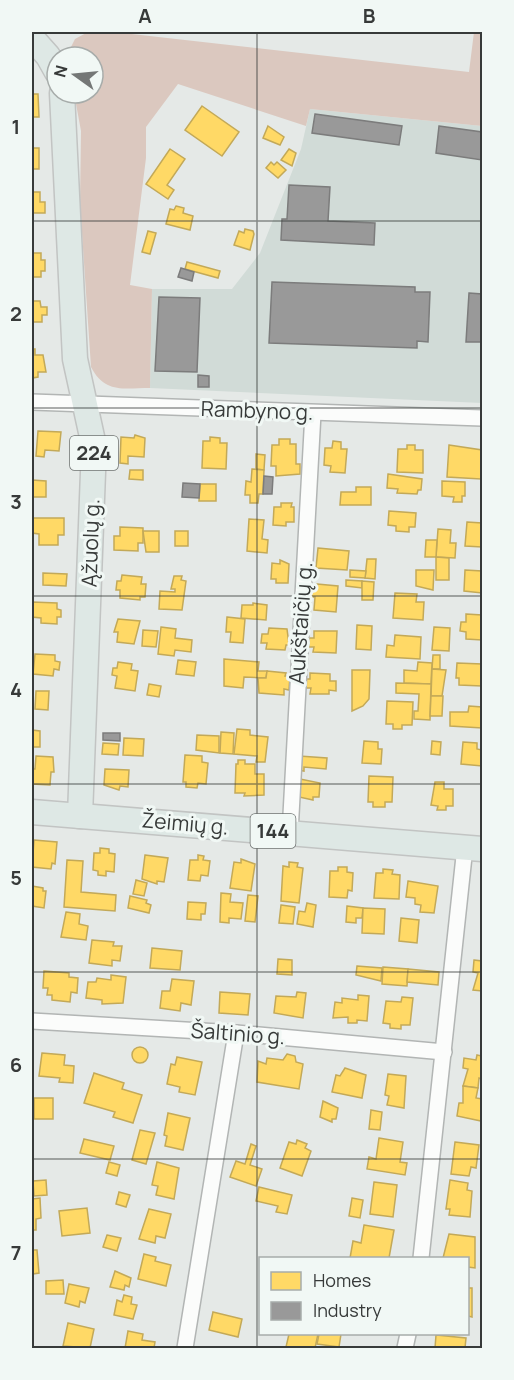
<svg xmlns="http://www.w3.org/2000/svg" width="514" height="1380" font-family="Manrope,sans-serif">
<rect width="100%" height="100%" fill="#e5e9e7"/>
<polygon fill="#d1dbd7" points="310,109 482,126 482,403 150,388 152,289 232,289 260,253 301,149"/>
<path fill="#dbc8bf" d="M88,32h26l355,40 5,-40h8v94l-172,-17 -4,17 -128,-42 -32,43v31l-16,127 22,4 -2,99c-26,0 -45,6 -59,-21l-11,-164 1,-72 -7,-38h19v-36h-26v-2l8,-16z"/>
<g fill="#ffd966" stroke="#c3a958" stroke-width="1.5">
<polygon points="32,94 38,94 39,117 32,117"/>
<polygon points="202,106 239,132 222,156 185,130"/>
<polygon points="268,126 284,137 280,145 263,138"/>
<polygon points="32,138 33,148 39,148 39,169 32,169"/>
<polygon points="170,149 185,159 167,185 174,190 168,199 146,184"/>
<polygon points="289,149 296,153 292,166 281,160"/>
<polygon points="271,162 274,165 277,162 286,170 278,178 266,168"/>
<polygon points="32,192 40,192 40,202 45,202 45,213 32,213"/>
<polygon points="176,206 184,208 183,213 193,216 190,230 166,224 170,209 174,210"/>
<polygon points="245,229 253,231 254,234 250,250 234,245 239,231 244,233"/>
<polygon points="148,231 156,233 150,254 142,252"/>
<polygon points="32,253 41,253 41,260 45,260 45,271 41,271 41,277 32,277"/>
<polygon points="187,262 220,271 218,278 185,269"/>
<polygon points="32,301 40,301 41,307 47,307 47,315 42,315 42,322 32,322"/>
<polygon points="32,349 35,349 35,355 43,355 46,372 38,372 38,377 32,378"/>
<polygon points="38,431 61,432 59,451 45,450 44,457 36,456"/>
<polygon points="135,435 145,438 144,457 128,456 128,464 120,463 121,437 134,438"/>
<polygon points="210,437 220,438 220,443 227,443 226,469 202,468 203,441 210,441"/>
<polygon points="279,439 290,439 290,444 296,444 296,464 300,464 300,474 276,476 276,466 271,466 272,445 279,445"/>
<polygon points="333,441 341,442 341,449 347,449 345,473 330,472 331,466 324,465 325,448 332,448"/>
<polygon points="407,445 415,445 415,450 423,450 423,473 397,472 398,449 407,449"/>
<polygon points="449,445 482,450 481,479 447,477"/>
<polygon points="256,454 265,455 264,470 256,469"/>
<polygon points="252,469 264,470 263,494 259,494 258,503 250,503 250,495 245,495 246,481 251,482"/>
<polygon points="130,470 143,470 143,480 129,479"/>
<polygon points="388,474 422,479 421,490 418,490 417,494 397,493 398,489 387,488"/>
<polygon points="32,480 46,481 46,497 32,497"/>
<polygon points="442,481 465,482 465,496 462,496 462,502 453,502 454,497 442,496"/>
<polygon points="200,484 216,484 216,501 199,501"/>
<polygon points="356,487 371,487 371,505 340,505 341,492 356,492"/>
<polygon points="281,503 292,503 291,507 294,507 294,522 286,522 286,526 273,525 274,507 281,507"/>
<polygon points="389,511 416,513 415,527 409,527 409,532 396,531 396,526 388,525"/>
<polygon points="32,518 64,518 64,535 58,535 58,545 39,545 39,534 32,533"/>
<polygon points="249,519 264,520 262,539 268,540 267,553 247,551"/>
<polygon points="467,522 482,523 482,547 465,546"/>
<polygon points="120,527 143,528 143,543 138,543 138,551 114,550 114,536 120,536"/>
<polygon points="438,529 451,530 450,543 456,543 455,558 436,557"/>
<polygon points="143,531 159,531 159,552 146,552"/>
<rect x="175" y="531" width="13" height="15"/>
<polygon points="426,540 437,540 436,557 425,557"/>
<polygon points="318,548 349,551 347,570 316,568"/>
<polygon points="436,557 449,558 449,580 436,580"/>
<polygon points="367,559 376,559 375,579 365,578"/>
<polygon points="280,560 289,564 288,583 276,583 276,579 271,579 272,563 280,564"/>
<polygon points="350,570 366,571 365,578 350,577"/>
<polygon points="416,570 434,570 433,590 416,586"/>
<polygon points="465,570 482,571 482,593 464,591"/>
<polygon points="43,573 67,574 66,586 43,585"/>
<polygon points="122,575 142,577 141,584 146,584 145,597 140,597 140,600 120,598 120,590 116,590 117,581 121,581"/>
<polygon points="174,576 182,576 181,580 186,581 182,610 159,609 160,591 175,592 175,589 171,589"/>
<polygon points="346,580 362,581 362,588 346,586"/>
<polygon points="362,581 374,582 373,600 362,600"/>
<polygon points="317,584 338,586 336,612 314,610 315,597 311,597 311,589 316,589"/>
<polygon points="395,593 417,594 416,602 424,602 423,620 393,618"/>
<polygon points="32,602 57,603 57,609 61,610 61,617 57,617 57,624 41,623 41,618 32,617"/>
<polygon points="253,603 267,605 266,620 241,618 242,605 253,605"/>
<polygon points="466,614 482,615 482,640 466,639 466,632 460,631 461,622 466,622"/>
<polygon points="227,617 245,619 243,643 230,642 231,632 226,632"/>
<polygon points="118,619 140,621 134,644 117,642 118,632 114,632"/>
<polygon points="357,625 372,626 371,650 356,649"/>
<polygon points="161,627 176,629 175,638 192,640 191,652 175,650 174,656 158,654"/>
<polygon points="434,627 450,628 449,651 432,650"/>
<polygon points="269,628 287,629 289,645 286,645 285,650 266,649 267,643 261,643 262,634 268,634"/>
<polygon points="143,630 158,631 156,647 142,646"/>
<polygon points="314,631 337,631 336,653 313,652 314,647 309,647 309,638 314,638"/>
<polygon points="395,635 421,637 420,659 386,657 387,645 394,646"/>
<polygon points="35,654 55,655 55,661 60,662 59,670 54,669 53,676 33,674"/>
<polygon points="433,655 440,655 440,669 432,669"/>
<polygon points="224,659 259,662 258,671 267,671 266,678 244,677 243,688 224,686"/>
<polygon points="178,660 196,662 194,676 176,674"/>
<polygon points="118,662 132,664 131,670 138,671 135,691 115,688 117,676 112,675 113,668 117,668"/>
<polygon points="418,662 432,663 431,684 404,683 404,670 417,671"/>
<polygon points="457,663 482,664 482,686 459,685 459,678 456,678"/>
<polygon points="432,669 446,670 442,696 431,696"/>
<polygon points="352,670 370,670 369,699 363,706 352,711"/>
<polygon points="267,671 286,673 285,676 290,676 289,690 284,689 284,695 259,693 258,678 266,678"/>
<polygon points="310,673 330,674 330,681 336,681 336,691 329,690 329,694 310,694 311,688 305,688 306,679 310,679"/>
<polygon points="396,683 431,684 430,720 414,719 414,711 418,711 419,694 396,693"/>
<polygon points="149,684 161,686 159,697 147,695"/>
<polygon points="36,691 49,691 48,710 35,709"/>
<polygon points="431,696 443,696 442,716 430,716"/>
<polygon points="387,701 413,702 412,725 402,725 402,729 393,729 393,724 386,724"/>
<polygon points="469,706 482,707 482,728 450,726 450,712 468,712"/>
<polygon points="237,729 250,730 250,735 268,737 265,762 256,762 257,756 234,754"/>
<polygon points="32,730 40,731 40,747 32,747"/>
<polygon points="221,732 234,733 233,754 220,753"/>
<polygon points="197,735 219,736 219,753 196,750"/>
<polygon points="124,738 144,739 143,756 123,755"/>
<polygon points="364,741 378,742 378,749 382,749 381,764 362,763"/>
<polygon points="432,741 441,742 440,755 431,754"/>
<polygon points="463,742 477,743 477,749 482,750 482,766 461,764"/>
<polygon points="103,743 119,744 118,755 102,754"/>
<polygon points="185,755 202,756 202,762 208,763 206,784 198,783 197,788 186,787 186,782 183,782"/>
<polygon points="36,756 53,757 54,772 51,772 50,785 32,784 32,769 35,769"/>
<polygon points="299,756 327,758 326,769 304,767 304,771 298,770"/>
<polygon points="238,760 245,760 245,764 255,764 255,774 264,774 264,795 244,796 245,793 235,793 236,764 238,764"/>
<polygon points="105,769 129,770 128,787 120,786 119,790 104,785"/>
<polygon points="369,776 393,777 392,802 385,802 385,807 373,807 373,802 368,802"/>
<polygon points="300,779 320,783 319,797 313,797 313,800 299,797"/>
<polygon points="435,782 444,782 444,789 453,789 453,806 446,806 446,810 437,810 438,806 431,805"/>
<polygon points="34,840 57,842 55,864 52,863 51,869 32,867"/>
<polygon points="100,848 109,849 109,853 115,854 114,872 106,871 106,876 98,875 98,871 93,870 94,853 100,853"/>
<polygon points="145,855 168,858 164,882 157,881 157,884 142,879"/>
<polygon points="198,855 204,856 203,860 210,861 208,876 201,875 200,881 188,880 190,860 198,860"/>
<polygon points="241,859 255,864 251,891 230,888 234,862 241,863"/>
<polygon points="67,860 83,861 81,892 116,895 115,911 64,907"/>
<polygon points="289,862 298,863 297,867 303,868 299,903 281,901 283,866 289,867"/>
<polygon points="338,867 347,867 347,872 353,873 352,891 348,890 347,898 329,897 330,871 338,871"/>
<polygon points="383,869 393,870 392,874 400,875 399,899 374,898 376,873 383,873"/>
<polygon points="136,880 147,883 144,896 133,894"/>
<polygon points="408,881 438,886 434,913 420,912 421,905 415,904 415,898 406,897"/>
<polygon points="32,886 43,888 43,891 46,891 44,908 32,906"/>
<polygon points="221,893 231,894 230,902 243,903 241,919 229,918 229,923 220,922"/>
<polygon points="248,895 258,896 255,922 245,921"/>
<polygon points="130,896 147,900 146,903 151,905 149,913 128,908"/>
<polygon points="188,902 206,903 205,914 201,914 201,920 187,919"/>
<polygon points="307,903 316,905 313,927 297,924 299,911 305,912"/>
<polygon points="281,905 295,907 293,924 279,923"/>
<polygon points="347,906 363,908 362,918 356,918 356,923 346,922"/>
<polygon points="363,908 385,909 384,934 362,933"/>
<polygon points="66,912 80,914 79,924 88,926 86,940 61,937"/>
<polygon points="401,918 419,920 417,943 399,941"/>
<polygon points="92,940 114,942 113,946 122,946 120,961 112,960 112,966 89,963"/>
<polygon points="152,948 182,951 180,970 150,968"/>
<polygon points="278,959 292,960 292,975 277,974"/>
<polygon points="474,960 482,961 482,991 473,990 478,973 473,972"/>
<polygon points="357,966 382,968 381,981 356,975"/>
<polygon points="383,967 408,969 407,986 382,984"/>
<polygon points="408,969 439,972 438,985 407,982"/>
<polygon points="44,971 69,973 69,977 78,978 77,993 71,992 70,1002 52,1000 52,995 47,995 48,988 43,988"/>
<polygon points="111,975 126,977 123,1003 102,1004 102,1000 86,998 88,982 96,982 97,978 111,980"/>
<polygon points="172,979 194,981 191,1005 181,1003 180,1011 160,1008 162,991 170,991"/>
<polygon points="220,992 250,994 248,1015 219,1013"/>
<polygon points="297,992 306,993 303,1018 274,1013 276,996 296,997"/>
<polygon points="358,995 369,996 367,1021 357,1020 357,1023 348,1023 348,1017 333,1018 335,1002 342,1003 342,998 358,1000"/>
<polygon points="402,997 413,998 410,1025 401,1025 401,1029 390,1028 390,1024 383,1023 386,1001 401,1002"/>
<circle cx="140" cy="1055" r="8"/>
<polygon points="42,1053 65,1055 64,1065 74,1066 73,1083 59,1082 60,1078 39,1076"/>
<polygon points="287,1054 295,1056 296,1062 303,1064 299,1089 257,1082 258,1061 266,1064 267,1058 283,1060"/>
<polygon points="477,1055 482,1056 482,1079 479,1078 478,1088 463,1086 468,1069 463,1068 464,1058 476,1060"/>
<polygon points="177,1057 202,1062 195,1095 179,1092 180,1087 167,1084 171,1064 175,1065"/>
<polygon points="345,1068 366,1075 362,1098 332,1092 336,1075 340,1076"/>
<polygon points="94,1073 124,1083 122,1089 142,1095 133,1123 113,1117 115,1112 84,1103"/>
<polygon points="388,1074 406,1076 404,1108 387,1105 389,1096 385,1095"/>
<polygon points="463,1086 478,1088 476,1098 482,1099 481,1121 457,1116 459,1103 463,1103"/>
<rect x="34" y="1098" width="19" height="21"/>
<polygon points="323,1101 338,1108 336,1119 332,1119 332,1122 320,1117"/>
<polygon points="371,1110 382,1112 380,1130 369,1129"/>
<polygon points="168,1113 190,1118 183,1150 165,1146 167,1136 164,1135"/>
<polygon points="140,1130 155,1133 146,1164 132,1160"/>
<polygon points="379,1138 403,1142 400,1162 407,1163 405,1175 367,1169 369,1157 376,1159"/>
<polygon points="84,1139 114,1146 110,1160 80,1153"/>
<polygon points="297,1140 307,1144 305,1148 311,1151 302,1176 280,1168 289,1142 296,1144"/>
<polygon points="455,1142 479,1145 476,1168 471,1167 469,1176 451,1174"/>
<polygon points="251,1144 256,1146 250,1165 262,1169 256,1186 230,1177 236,1161 245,1164"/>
<polygon points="109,1162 120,1165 117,1176 106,1173"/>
<polygon points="157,1162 179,1168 174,1199 156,1195 158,1186 152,1185"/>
<polygon points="46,1180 47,1195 34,1196 33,1181"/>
<polygon points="450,1180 468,1183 467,1190 472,1191 470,1217 449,1215 450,1209 446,1209"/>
<polygon points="374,1182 397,1185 393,1217 370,1214"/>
<polygon points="259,1187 292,1195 287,1214 276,1212 278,1206 256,1201"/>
<polygon points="119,1192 130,1195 126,1207 116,1204"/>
<polygon points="40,1198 41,1218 36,1219 36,1230 32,1230 32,1199"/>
<polygon points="352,1198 363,1200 360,1218 349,1216"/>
<polygon points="87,1208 90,1233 62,1236 59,1211"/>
<polygon points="149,1209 171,1214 165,1238 156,1236 155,1243 139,1239"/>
<polygon points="364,1225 394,1230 389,1258 350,1258 353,1241 361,1243"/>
<polygon points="449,1234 475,1237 475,1268 468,1267 468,1258 443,1258"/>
<polygon points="107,1235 121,1238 117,1251 103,1247"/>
<polygon points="32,1250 37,1250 39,1273 33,1274 32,1277"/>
<polygon points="144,1254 156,1257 155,1261 171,1265 166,1286 138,1279"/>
<polygon points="115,1271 131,1278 129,1287 125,1285 124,1290 110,1287"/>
<polygon points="63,1280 64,1294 46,1294 46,1281"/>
<polygon points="69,1284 89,1288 85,1303 80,1301 79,1307 65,1303"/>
<polygon points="468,1288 472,1288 472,1317 468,1316"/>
<polygon points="124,1295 132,1297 131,1304 137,1305 133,1319 114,1315 117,1300 122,1302"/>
<polygon points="213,1312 242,1319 238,1337 209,1330"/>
<polygon points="68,1323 94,1329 90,1348 63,1346"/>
<polygon points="128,1331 143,1334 142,1340 155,1342 154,1348 125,1348"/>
<polygon points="289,1334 318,1334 315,1348 286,1347"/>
<polygon points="319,1334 341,1334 339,1347 317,1344"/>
<polygon points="436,1335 466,1338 465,1348 435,1348"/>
</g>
<g fill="#999" stroke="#7c7c7c" stroke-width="1.5">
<polygon points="315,114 402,126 399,145 312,133"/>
<polygon points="439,126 482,132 482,160 436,153"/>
<polygon points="289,185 330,187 328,221 375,223 374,245 281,240 282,219 287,219"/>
<polygon points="181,268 194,272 192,281 178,277"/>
<polygon points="272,282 415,287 415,292 430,292 428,342 417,341 417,348 269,343"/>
<polygon points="469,293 482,294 482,354 482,342 466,342"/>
<polygon points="159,297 200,298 197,372 155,371"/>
<polygon points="198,375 209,376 209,387 198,387"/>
<polygon points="264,476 273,477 272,494 263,494"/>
<polygon points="183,483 200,484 199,498 182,497"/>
<polygon points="103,733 120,733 120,741 103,740"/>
</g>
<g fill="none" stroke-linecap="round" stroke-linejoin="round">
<defs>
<g id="street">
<polyline points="32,402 482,418"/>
<polyline points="290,833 313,413"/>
<polyline points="32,1021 236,1033 444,1052"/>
<polyline points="421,1258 465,847"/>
<polyline points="185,1348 236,1033"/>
<polyline points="405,1348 408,1334"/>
</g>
<g id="primary">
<polyline points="32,38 48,56 57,72"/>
<polyline points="62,93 75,359 94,446 80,816"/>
<polyline points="32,812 482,849"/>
</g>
</defs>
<use href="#street" stroke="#b2b5b4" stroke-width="18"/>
<use href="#primary" stroke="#c2c4c3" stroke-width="27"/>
<use href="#street" stroke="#fbfcfb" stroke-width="15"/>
<use href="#primary" stroke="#dee8e5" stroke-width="24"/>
</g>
<path fill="none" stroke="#373a39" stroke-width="1.5" stroke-opacity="0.55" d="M257,32v1316M32,221h450M32,408h450M32,596h450M32,784h450M32,972h450M32,1159h450"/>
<g text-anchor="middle" stroke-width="6" stroke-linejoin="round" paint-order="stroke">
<g fill="#f1f8f5" stroke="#6f7371" stroke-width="1.5">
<rect x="70" y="436" width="48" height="34" rx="4.5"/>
<rect x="250.5" y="814" width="45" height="34" rx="4.5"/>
</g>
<g font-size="20" font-weight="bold" fill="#373a39">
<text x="94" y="460">224</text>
<text x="273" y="838">144</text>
</g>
<g font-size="21" fill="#373a39" stroke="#f1f8f5">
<text transform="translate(257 411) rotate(2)" y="7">Rambyno g.</text>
<text transform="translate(91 543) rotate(-88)" y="7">Ąžuolų g.</text>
<text transform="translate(301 623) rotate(-86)" y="7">Aukštaičių g.</text>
<text transform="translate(185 824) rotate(5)" y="7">Žeimių g.</text>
<text transform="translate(238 1034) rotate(4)" y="7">Šaltinio g.</text>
</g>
</g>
<rect width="514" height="1380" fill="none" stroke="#f1f8f5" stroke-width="66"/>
<rect x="259" y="1257" width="210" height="78" fill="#f1f8f5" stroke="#a7acaa" stroke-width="1.5"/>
<rect x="271" y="1272" width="30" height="18" fill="#ffd966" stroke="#a7acaa" stroke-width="1.5"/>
<text x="313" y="1287" font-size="18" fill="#373a39">Homes</text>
<rect x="271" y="1302" width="30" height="18" fill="#999999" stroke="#a7acaa" stroke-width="1.5"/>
<text x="313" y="1317" font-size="18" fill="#373a39">Industry</text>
<g transform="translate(75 75) rotate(285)"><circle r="28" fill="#f1f8f5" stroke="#a7acaa" stroke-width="1.5"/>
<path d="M0-4.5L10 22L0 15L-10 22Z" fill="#747776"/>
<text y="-9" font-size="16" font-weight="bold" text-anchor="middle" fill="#373a39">N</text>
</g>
<rect x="33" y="33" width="448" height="1314" fill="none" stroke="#373a39" stroke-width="2"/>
<g font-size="20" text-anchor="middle" font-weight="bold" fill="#373a39">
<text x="145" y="23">A</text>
<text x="369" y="23">B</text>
<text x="16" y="134">1</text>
<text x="16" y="321">2</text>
<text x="16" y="509">3</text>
<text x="16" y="697">4</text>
<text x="16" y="885">5</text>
<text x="16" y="1072">6</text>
<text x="16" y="1260">7</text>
</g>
</svg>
